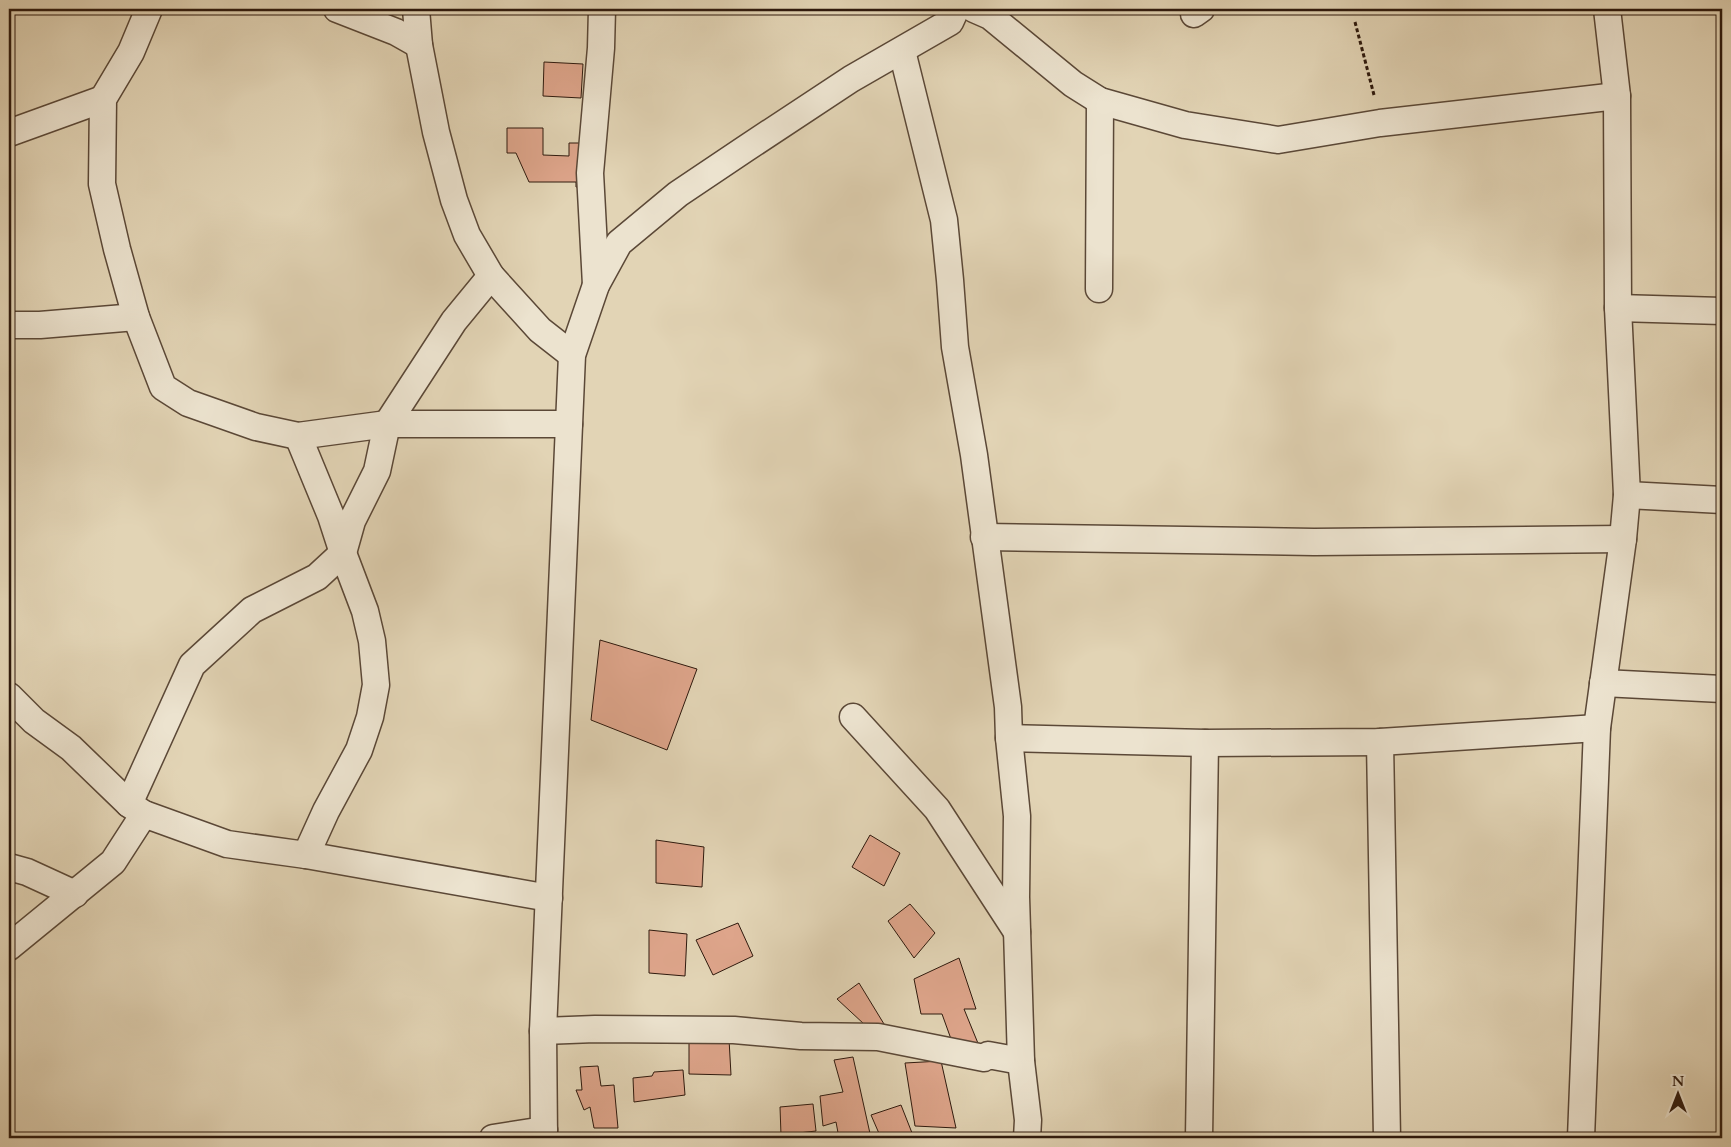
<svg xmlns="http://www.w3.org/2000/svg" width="1731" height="1147" font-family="Cardo,serif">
<rect width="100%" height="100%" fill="#e2d4b5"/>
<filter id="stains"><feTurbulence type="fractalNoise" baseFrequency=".004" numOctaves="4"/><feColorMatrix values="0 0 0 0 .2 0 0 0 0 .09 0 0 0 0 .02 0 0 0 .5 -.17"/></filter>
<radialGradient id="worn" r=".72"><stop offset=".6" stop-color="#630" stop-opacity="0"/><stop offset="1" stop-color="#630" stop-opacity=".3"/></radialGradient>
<g fill="#dea58b" stroke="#2e190d">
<polygon points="544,62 583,64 581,98 543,96"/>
<polygon points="507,128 543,128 543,155 569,156 569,143 583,143 583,187 576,187 576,182 529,182 516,153 507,153"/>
<polygon points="600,640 697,669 667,750 591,720"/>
<polygon points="870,835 900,853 884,886 852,867"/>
<polygon points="656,840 704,847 702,887 656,883"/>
<polygon points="910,904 935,933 914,958 888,921"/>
<polygon points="738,923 753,956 713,975 696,940"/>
<polygon points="649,930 687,934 685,976 649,973"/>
<polygon points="959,958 976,1009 964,1009 984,1058 951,1039 942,1014 921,1014 914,979"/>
<polygon points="859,983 884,1024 878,1037 837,999"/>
<polygon points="689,1039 729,1039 731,1075 689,1074"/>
<polygon points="853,1057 871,1138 839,1138 836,1122 823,1126 820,1096 843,1092 834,1060"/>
<polygon points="941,1061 956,1128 915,1126 905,1063"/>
<polygon points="598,1066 601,1086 614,1085 618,1128 594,1128 590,1107 584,1110 576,1090 582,1090 580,1067"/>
<polygon points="683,1070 685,1095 634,1102 633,1078 652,1076 654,1072"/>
<polygon points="813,1104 816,1131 781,1135 780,1107"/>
<polygon points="901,1105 914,1138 881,1138 871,1115"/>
</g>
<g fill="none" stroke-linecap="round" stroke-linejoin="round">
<defs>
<g id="street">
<polyline points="149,9 131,52 103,99 102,184 117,249 136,317 163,387 188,403 256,427 298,436 387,424 569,424"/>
<polyline points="337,9 396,32 419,45"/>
<polyline points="416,9 419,45 436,132 454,200 467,235 491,276 540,330 572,355"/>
<polyline points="974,9 990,16 1073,84 1100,101 1185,125 1278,140 1380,123 1617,96"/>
<polyline points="1194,14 1201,9"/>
<polyline points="902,51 944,220 950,280 955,347 974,455 1008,707 1009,738 1017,816 1016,897 1021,1061 1028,1120 1027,1138"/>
<polyline points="9,133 103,99"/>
<polyline points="596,285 590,173 601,48 602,9"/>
<polyline points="1099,289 1100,101"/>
<polyline points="1618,308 1722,311"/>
<polyline points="9,325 40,325 136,317"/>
<polyline points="298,436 331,516 343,553 365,611 372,641 376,685 370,717 359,750 326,811 306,855"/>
<polyline points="1627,495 1722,500"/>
<polyline points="984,537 1314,542 1623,539"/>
<polyline points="1603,683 1722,689"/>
<polyline points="9,696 34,721 71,748 129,804 144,814 227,844 306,855 549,898"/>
<polyline points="853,717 937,809 1017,932"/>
<polyline points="1009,738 1205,743 1380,742 1597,728"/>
<polyline points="1380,742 1387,1138"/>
<polyline points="129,804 192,665 252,610 317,577 343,553 352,521 377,471 387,424 454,321 491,276"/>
<polyline points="9,867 27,872 75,894"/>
<polyline points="9,947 113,862 144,814"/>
<polyline points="543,1031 595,1029 734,1030 801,1036 878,1037 984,1058 988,1055 1021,1061"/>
<polyline points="493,1138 544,1130"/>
<polyline points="544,1138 543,1031 572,355 596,285 619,243 678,194 745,149 851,79 950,22 956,9"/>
<polyline points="1199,1138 1205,743"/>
<polyline points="1581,1138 1597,728 1623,539 1627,495 1618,308 1617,96 1607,9"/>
</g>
</defs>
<use href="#street" stroke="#5b4837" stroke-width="29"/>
<polyline stroke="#2e190d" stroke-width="3" stroke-dasharray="4 2.5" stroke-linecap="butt" points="1355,22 1374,95"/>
<use href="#street" stroke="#ece3cf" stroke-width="26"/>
</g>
<rect width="1731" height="1147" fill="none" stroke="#e2d4b5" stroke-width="30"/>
<rect x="10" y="10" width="1711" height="1127" fill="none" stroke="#2e190d" stroke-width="2.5"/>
<rect x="15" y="15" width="1701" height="1117" fill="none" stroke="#2e190d"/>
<g transform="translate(1678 1094)" stroke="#ece3cf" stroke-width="4" paint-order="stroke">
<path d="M0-4L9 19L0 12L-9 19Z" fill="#2e190d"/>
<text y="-8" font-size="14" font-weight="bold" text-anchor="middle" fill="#2e190d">N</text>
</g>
<rect width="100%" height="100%" filter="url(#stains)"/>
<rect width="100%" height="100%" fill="url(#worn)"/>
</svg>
